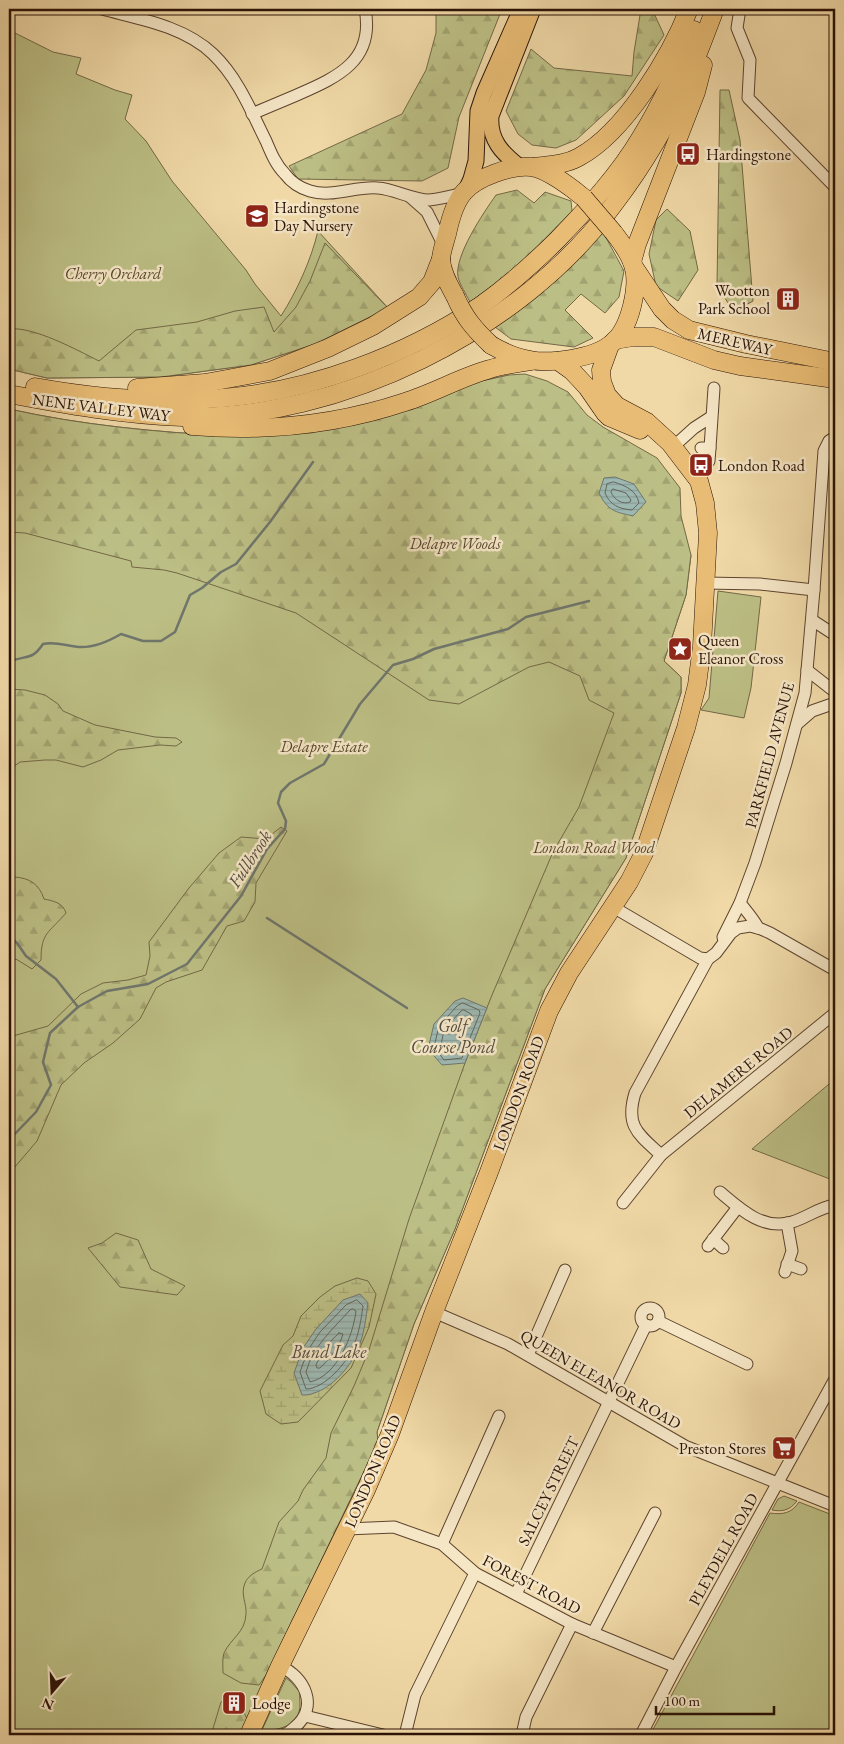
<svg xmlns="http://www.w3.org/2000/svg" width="844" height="1744" font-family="'EB Garamond',serif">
<defs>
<pattern id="forest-firs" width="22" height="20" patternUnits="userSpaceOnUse" patternTransform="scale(1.25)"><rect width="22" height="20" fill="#bcbf85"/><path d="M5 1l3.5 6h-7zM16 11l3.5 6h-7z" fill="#a2a371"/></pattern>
<pattern id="wetland-marsh" width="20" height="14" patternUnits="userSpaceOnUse" patternTransform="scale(1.25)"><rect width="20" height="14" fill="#bcbf85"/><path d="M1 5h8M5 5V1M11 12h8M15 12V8" fill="none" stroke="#a2a371"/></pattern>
<pattern id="water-rules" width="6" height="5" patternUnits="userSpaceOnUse" patternTransform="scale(1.25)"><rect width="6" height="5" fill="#9db8b1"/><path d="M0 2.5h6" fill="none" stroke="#879d97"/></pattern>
</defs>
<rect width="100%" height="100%" fill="#f0d9a7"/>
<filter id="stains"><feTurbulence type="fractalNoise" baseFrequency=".004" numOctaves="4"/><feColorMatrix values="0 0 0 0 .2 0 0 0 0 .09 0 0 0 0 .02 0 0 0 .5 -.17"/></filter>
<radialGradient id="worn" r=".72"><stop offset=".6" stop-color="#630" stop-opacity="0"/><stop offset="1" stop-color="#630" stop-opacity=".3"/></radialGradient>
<g fill="#bcbf85" stroke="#736846">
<path d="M9,30l44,22 28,6 -5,16 39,16 17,5 -7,24 21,22 26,40 74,89 9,14 26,32c16,-25 30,-56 37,-85l70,77 -73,36 -64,21 -90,12 -114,1 -38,-9z"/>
<path d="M509,375l19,17 163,163 -5,40 -22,66 17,16v16l-55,165 -81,131 -90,240 -41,95 -37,108 1,10 -104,216 -33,77h-232v-1326c72,16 146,23 220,27z"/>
<polygon points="718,591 761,597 751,688 744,718 701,710 709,698"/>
<polygon points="835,1079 835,1181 752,1149"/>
<path d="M784,1496l13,5c-7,9 -14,11 -25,9l6,-11z"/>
<path d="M799,1502l36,14v219h-185l120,-222c13,2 22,0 29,-11z"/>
<path d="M286,1678l4,3 10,11c-1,6 1,15 -1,20 -5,15 -23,19 -37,18z"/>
</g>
<g fill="url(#forest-firs)" stroke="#736846">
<polygon points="436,9 502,9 459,117 448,168 422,181 298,179 289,166 402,114 426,70 436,33"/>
<polygon points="641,9 652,9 664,35 624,96 576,140 556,148 532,145 518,134 506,111 531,49 554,68 632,76 634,52"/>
<polygon points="720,90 729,90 740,140 753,301 734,312 717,286"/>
<path d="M517,190l17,13 11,-11 26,9 1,10 -55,57 -47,34c-4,-8 -10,-17 -12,-25 -4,-21 26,-65 38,-82z"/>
<polygon points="667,209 690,231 698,270 678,301 656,286 649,254 656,220"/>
<polygon points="603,232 624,271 619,297 605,313 581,294 565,310 593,338 574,347 511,339 495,327 551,283"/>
<path d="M325,243l63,65 -73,36 -64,21 -90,12 -114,1 -38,-9v-40c24,-3 68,21 90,32l37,-31 61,-8 38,-11 29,-4 10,25 22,-25 14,-26z"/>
<path d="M525,374l22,7 21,11 19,23 16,12 54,31 23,30 1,28 10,39 -5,40 -22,66 17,16v16l-55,165 -81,131 -90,240 -41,95 -37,108 1,10 -112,233 -7,10 -18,-2 -18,-10c0,-6 -1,-14 1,-20 7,-15 21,-20 22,-39 1,-10 -6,-20 -1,-31 3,-7 10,-11 17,-14l17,-47 19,-21 5,-11 23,-32 5,-25 23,-47 15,-36 40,-131 56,-156 27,-68 61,-143 26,-45 35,-94 -25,-13 -9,-24 -31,-14 -20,5 -70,37 -30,-4 -133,-87 -119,-40 -13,-3 -32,-3 -1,-6 -106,-28 -16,-1v-123c72,16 146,23 220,27l280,-61z"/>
<polygon points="9,689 25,690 45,695 58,704 63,711 95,725 155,737 176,738 182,742 176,746 160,745 118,750 101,760 83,767 56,760 45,760 20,762 9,770"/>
<polygon points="281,827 287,831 256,883 255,902 244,921 227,926 202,970 166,982 156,988 140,1019 113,1043 84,1063 61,1085 37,1141 9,1174 9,1040 13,1036 48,1026 81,994 103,983 128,980 146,975 150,956 149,942 189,888 219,853 241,837 266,839"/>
<path d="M14,877c16,1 25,7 30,22 10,2 19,4 22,14 -17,20 -25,19 -25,47l-9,9 -16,-10 -7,4v-84z"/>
<polygon points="116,1233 138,1240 151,1269 185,1286 177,1295 120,1287 88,1248 102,1243"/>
<polygon points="228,1697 225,1709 240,1714 243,1710 247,1719 241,1735 211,1735 221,1702"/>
</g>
<polygon fill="url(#wetland-marsh)" stroke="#736846" points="357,1278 368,1281 376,1294 369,1327 351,1368 298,1422 281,1424 266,1414 260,1391 283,1345 293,1336 301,1316 320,1297 335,1286"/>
<g fill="url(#water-rules)" stroke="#6f766d">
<path d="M615,477l19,7 12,18 -13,14c-18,-4 -25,-5 -34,-23l5,-15z"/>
<polygon points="463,998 487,1008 465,1063 442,1065 428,1049 434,1024 455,1001"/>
<path d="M360,1294l8,9c-2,15 -4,32 -10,46 -7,17 -26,39 -44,44 -4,2 -8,2 -12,2l-8,-22 9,-25 13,-19 27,-29z"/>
</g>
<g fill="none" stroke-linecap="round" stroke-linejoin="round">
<g stroke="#64655c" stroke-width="1">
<path d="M614,482c12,4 22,8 25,21l-7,7c-13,-1 -22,-5 -27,-17l2,-9z"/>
<path d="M613,489l13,4 5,7 -1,2c-7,3 -16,-2 -19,-10z"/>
<polygon points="463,1003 479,1010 480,1013 462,1058 444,1060 434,1047 439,1026 457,1006"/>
<polygon points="464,1010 471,1014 472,1016 457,1051 447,1053 441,1045 444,1030 461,1011"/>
<path d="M357,1300l6,6c-2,14 -4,28 -10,41 -6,16 -29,42 -47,42l-6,-17 8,-22 12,-18 26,-27z"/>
<path d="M353,1309l3,2c-3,25 -19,65 -46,71l-4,-10c7,-26 27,-43 44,-62z"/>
<path d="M339,1333l4,1c-4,14 -13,24 -23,34h-3l-1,-3c5,-12 13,-23 23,-32z"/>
</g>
<g stroke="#6f766d" stroke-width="2.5">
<path d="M9,662c17,-8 22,0 34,-18 13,-3 23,2 36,3 15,1 30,-6 42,-13l22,7h18l14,-9 15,-37 12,-7 19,-16 15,-8 34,-42 43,-60"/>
<polyline points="267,918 407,1008"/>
<polyline points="9,936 17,943 26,956 56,979 78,1007"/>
<polyline points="9,1140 36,1112 51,1085 43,1062 50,1033 78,1007 107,991 148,984 187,964 241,896 267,849 285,829 286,821 278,803 281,792 290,783 324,764 360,704 393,665 413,659 434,649 508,629 526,617 589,601"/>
</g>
<defs>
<g id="minor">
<path d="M102,9c37,10 82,17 111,45 25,24 38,57 53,87 5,12 10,24 19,33 6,8 15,14 25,17 22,7 45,-5 68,-3 16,1 35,12 51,12 11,-1 23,-4 34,-7"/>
<polyline points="740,9 737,28 750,60 748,98 835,187"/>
<path d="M252,114c16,-7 31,-13 47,-20 39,-17 76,-34 66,-85"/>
<polyline points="410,197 427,212 444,246"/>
<polyline points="673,447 694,428 711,417"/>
<polyline points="701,448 710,448 709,461"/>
<polyline points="710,448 714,388"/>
<polyline points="705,583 760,584 814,590 805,693 786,763 755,863 740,903 723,937 724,941"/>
<polyline points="814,590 824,451 829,441 835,437"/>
<polyline points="812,620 835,635"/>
<polyline points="807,670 835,692"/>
<polyline points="797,724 812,711 835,703"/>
<path d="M740,903c4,5 16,19 18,25"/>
<polyline points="613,907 700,958 708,959"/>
<path d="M661,1155c-23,-21 -36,-29 -26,-62l73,-134 8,-6 15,-20 7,-5 12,-2 11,3 9,4 65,37"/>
<path d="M720,1192c20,17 43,39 72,30 16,-5 26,-14 43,-17"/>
<polyline points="623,1203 661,1155 835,1013"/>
<polyline points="713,1239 723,1248"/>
<polyline points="708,1246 738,1207"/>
<polyline points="787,1264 801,1269"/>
<polyline points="785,1272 792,1251 787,1223"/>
<circle cx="650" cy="1317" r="9"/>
<polyline points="434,1312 508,1344 685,1446 835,1506"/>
<polyline points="658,1321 747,1364"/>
<polyline points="528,1355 565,1270"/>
<polyline points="347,1529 394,1527 442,1544 475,1573 572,1624 676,1667"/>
<polyline points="442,1544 499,1416"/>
<polyline points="516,1594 646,1325"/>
<polyline points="593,1633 655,1513"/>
<path d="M280,1666c25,11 39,41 15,61 -4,4 -8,7 -13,8"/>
<polyline points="305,1716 383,1735"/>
<polyline points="405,1735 415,1695 475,1573"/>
<polyline points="522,1735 526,1717 572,1624"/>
<polyline points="641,1735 676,1667 835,1379"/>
</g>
<g id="major">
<path d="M520,167c-18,-14 -31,-27 -29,-51l42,-107"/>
<polyline points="466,190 471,179 476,161 478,111 484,93 521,9"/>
</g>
<g id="highway">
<path d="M534,167c15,-2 31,-2 45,-10 46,-25 91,-100 110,-148"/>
<polyline points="632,262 637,244 696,92 703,65"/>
<polyline points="634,267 662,309 673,320 689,330 746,344 835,362"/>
<path d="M455,296c-6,-11 -13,-23 -14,-36 0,-8 4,-18 6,-26 3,-14 8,-32 17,-42 13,-15 48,-27 67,-25 16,2 41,21 53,31"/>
<polyline points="615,340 633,337 654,337 714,360 740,366 835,379"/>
<path d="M491,345c12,7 25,13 39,15 21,4 64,-2 81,-16 19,-14 30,-60 21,-82 -4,-10 -11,-20 -18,-29"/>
<polyline points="558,361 572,371 587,387 605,413 609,417 640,430"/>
<path d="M35,387c61,11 126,16 188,11 89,-7 183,-43 257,-92 28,-20 54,-43 78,-67 30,-31 61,-65 83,-102 21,-34 37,-70 53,-107"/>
<polyline points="137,388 205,383 270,371 328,348 373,326 419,297 432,282 441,259"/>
<path d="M9,394c57,11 115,21 173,23 158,3 339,-86 432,-213 28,-37 55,-82 73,-124 10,-23 19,-48 28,-71"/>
<path d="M192,426c72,6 144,-1 213,-24 29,-9 56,-25 85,-33 13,-4 27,-6 41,-8"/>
<polyline points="249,1735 280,1666 366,1490 390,1434 434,1312 489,1172 549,1011 569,973 629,882 644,853 686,728 697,685 702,646 708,533 705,503 699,481 670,443 647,422 617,406 607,395 602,382 601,370 610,345"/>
</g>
</defs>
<use href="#minor" stroke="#5c442e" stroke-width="13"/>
<use href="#major" stroke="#2a1206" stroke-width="17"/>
<use href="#highway" stroke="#2a1206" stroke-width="19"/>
<use href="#minor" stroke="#f5e6c6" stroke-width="11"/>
<use href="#major" stroke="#e8bc74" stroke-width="15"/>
<use href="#highway" stroke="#e8bc74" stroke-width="18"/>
<defs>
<g id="highway-bridge">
<polyline points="584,198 614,233"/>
<path d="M455,296c9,21 19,33 36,49"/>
</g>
</defs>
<use href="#highway-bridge" stroke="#2a1206" stroke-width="19" stroke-linecap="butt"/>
<use href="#highway-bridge" stroke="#e8bc74" stroke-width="18"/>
</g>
<defs>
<symbol id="bus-square" viewBox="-11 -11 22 22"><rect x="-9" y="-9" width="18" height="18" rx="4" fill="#8f2418" stroke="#f5e6c6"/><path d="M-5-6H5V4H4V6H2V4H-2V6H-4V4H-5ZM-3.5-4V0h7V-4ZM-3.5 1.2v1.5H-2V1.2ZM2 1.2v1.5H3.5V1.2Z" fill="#fff"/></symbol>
<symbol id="school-square" viewBox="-11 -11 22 22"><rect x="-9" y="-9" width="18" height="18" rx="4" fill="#8f2418" stroke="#f5e6c6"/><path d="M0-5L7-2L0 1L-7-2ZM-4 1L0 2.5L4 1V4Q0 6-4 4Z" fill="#fff"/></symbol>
<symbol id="building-square" viewBox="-11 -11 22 22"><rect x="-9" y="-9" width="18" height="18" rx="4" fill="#8f2418" stroke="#f5e6c6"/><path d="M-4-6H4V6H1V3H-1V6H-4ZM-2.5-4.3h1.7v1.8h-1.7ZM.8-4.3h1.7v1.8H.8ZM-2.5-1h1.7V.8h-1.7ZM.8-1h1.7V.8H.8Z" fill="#fff"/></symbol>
<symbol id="sight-square" viewBox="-11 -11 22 22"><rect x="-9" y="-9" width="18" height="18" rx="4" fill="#8f2418" stroke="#f5e6c6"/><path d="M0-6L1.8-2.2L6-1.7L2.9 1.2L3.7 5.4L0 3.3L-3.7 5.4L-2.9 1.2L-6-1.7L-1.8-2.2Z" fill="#fff"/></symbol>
<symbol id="supermarket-square" viewBox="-11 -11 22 22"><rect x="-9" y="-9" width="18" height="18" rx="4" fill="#8f2418" stroke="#f5e6c6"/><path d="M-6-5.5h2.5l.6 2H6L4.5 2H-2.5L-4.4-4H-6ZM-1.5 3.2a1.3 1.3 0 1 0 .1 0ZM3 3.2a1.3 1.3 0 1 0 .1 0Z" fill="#fff"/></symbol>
</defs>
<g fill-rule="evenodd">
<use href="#bus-square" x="674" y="140" width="28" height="28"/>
<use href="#school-square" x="243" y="202" width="28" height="28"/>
<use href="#building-square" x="774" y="285" width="28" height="28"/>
<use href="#bus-square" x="687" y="451" width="28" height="28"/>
<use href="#sight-square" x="666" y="635" width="28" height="28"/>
<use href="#supermarket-square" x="770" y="1434" width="28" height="28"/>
<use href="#building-square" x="220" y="1689" width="28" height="28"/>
</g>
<g text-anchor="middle" stroke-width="5" stroke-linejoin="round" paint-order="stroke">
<g font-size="16" fill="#2a1206" stroke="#f5e6c6" text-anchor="start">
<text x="706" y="160">Hardingstone</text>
<text x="274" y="213">Hardingstone<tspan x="274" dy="18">Day Nursery</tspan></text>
<text x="770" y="296" text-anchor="end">Wootton<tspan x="770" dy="18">Park School</tspan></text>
<text x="718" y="471">London Road</text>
<text x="698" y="646">Queen<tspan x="698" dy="18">Eleanor Cross</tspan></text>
<text x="766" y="1454" text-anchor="end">Preston Stores</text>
<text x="252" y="1709">Lodge</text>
</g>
<g font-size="16" font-style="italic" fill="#56462c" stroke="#f5e6c6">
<text x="113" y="279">Cherry Orchard</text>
<text x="455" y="549">Delapre Woods</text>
<text x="324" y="752">Delapre Estate</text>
<text x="594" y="853">London Road Wood</text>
</g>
<g font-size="16" fill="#2a1206" stroke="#f5e6c6">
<text transform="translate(735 341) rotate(13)" y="6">MEREWAY</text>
<text transform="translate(101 407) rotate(7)" y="6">NENE VALLEY WAY</text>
<text transform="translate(769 755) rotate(-75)" y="6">PARKFIELD AVENUE</text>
<text transform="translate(738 1072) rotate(-39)" y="6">DELAMERE ROAD</text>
<text transform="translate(518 1093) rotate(-70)" y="6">LONDON ROAD</text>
<text transform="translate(601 1379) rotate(30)" y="6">QUEEN ELEANOR ROAD</text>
<text transform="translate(372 1471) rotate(-67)" y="6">LONDON ROAD</text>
<text transform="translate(548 1491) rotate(-64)" y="6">SALCEY STREET</text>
<text transform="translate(723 1549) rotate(-61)" y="6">PLEYDELL ROAD</text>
<text transform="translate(532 1584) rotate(28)" y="6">FOREST ROAD</text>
</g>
<g font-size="18" font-style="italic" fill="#524c42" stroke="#f5e6c6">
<text transform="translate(250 859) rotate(-57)" y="6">Fullbrook</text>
<text x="453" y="1032">Golf<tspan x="453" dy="21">Course Pond</tspan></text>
<text x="329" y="1358">Bund Lake</text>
</g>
</g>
<rect width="844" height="1744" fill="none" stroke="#f0d9a7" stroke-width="30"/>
<rect x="10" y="10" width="824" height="1724" fill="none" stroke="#2a1206" stroke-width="2.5"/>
<rect x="15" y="15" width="814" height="1714" fill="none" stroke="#2a1206"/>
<g transform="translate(52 1692) rotate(199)" stroke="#f5e6c6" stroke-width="4" paint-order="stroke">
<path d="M0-4L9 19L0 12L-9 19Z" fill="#2a1206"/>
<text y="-8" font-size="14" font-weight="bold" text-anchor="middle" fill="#2a1206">N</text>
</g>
<path d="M656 1706v8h118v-8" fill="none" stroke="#2a1206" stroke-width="2.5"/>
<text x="664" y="1706" font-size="15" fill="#2a1206" stroke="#f5e6c6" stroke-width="4" paint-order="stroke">100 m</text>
<rect width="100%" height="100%" filter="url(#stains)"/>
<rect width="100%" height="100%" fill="url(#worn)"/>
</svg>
